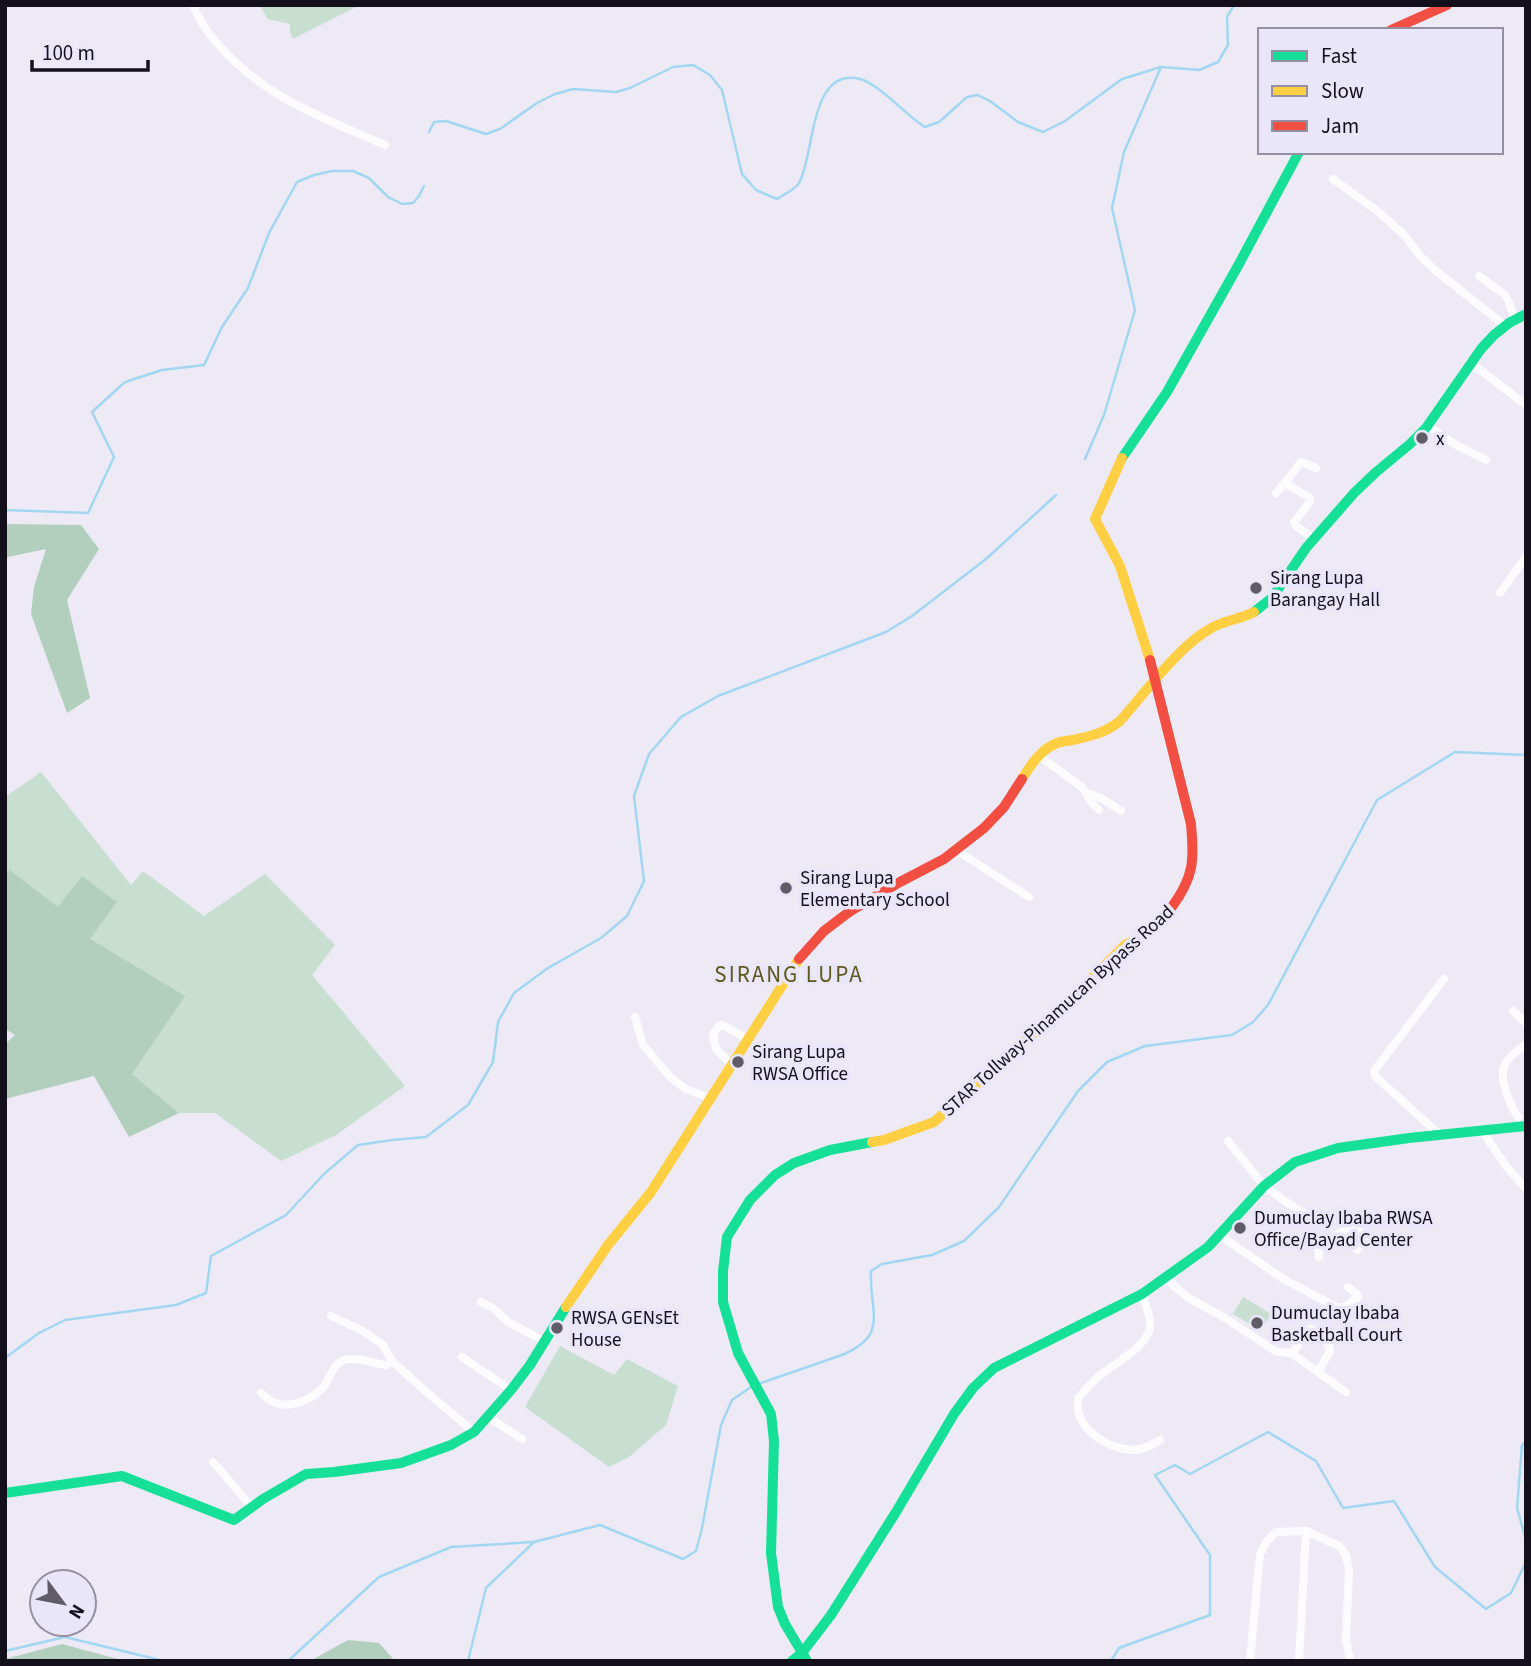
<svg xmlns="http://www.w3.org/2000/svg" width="1531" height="1666" font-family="'Source Sans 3',sans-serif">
<rect width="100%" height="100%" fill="#edeaf6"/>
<g fill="#c8ded1">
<polygon points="259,5 360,5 293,39 290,32 290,24 268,19"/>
<polygon points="41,772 131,885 143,871 204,916 265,874 335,945 312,975 405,1086 336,1135 281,1161 215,1113 179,1113 132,1074 90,939 117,902 58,907 10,870 5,876 5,797"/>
<polygon points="1243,1297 1271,1314 1261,1331 1233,1314"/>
<polygon points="560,1346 614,1375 627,1359 678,1386 666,1425 629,1457 609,1467 525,1407"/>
</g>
<g fill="#b1cfbc">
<polygon points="5,524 81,525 99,549 67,600 90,698 67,713 31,614 34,587 46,549 8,557 5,560"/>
<polygon points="10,870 58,907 82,876 117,902 90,939 185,996 132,1074 179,1113 129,1137 94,1076 5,1099 5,1044 15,1035 5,1029 5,876"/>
<polygon points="348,1640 379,1643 395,1661 310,1661"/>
<polygon points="62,1644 125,1661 5,1661 5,1659"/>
</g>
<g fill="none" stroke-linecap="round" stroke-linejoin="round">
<g stroke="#a3d6f1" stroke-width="2.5">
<path d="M429,132l5,-10 12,-1 40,13 14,-5 37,-26 18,-9 18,-5 43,3 14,-4 43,-21 20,-2 17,10 12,15 20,84 14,16 21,9c7,-5 18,-9 22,-16 16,-28 10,-117 61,-104 21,6 45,36 65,48l14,-5 28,-25 11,-2 12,6 28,21 25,10 22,-11 57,-42 39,-12 38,3 19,-8 10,-17 -1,-28 7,-12"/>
<polyline points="1085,459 1104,415 1135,310 1112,208 1124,152 1161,67"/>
<polyline points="5,510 88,513 114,457 92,412 125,382 162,370 204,365 222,327 248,288 269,233 297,182 314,175 332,171 353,171 369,178 388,197 402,204 413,203 419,196 424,186"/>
<polyline points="5,1358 39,1333 65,1320 176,1305 206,1293 211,1256 286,1215 325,1173 358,1145 392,1140 426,1137 468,1105 493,1062 498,1022 514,993 548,968 601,938 627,916 644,881 634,796 649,754 681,717 718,696 886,632 912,616 986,559 1056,495"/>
<path d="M761,1383l81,-28c48,-20 27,-43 29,-84l11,-7 50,-9 32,-14 35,-34 79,-116 29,-29 38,-16 87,-11 21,-13 15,-17 109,-205 78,-48 71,3"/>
<polyline points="1526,1442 1522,1445 1517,1508 1526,1540"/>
<polyline points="5,1651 65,1637 164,1661"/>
<polyline points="288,1661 379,1577 451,1547 533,1542"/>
<polyline points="468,1661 486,1588 534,1542 600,1525 683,1559 696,1551 702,1528 721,1425 732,1400 751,1387"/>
<polyline points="1111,1661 1119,1648 1210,1615 1210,1555 1155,1475 1175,1465 1190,1474 1268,1432 1316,1461 1343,1508 1394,1501 1435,1567 1486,1609 1511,1593 1526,1562"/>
</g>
<g stroke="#fcfcfe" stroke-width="8">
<path d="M193,5c5,13 11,22 19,32 46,58 108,80 173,108"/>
<polyline points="1333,179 1380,213 1405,236 1421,257 1435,270 1504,325"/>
<polyline points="1479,276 1505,295 1509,302 1514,319"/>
<polyline points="1470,362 1526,405"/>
<polyline points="1428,426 1456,445 1486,460"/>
<polyline points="1285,483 1301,462 1316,468"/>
<polyline points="1276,493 1285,483 1309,497 1310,502 1294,522 1295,525 1314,539"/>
<polyline points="1500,593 1526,557"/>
<polyline points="1039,756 1082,787 1092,803 1099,810"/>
<polyline points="1087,793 1103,799 1121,811"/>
<polyline points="956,850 1029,897"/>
<polyline points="1513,1011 1526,1023"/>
<polyline points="635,1017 643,1045 671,1078 686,1089 709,1098"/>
<polyline points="731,1064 716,1049 713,1034 720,1025 725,1026 747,1039"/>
<path d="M1518,1117c-8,-12 -20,-40 -13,-53 4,-8 14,-14 21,-20"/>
<polyline points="1482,1131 1506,1166 1526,1189"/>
<polyline points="1440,1135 1375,1076 1374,1071 1444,979"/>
<polyline points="1228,1141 1264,1186 1299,1211 1314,1216 1330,1216 1364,1234 1365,1237 1357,1250"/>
<polyline points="1219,1235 1282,1278 1338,1308 1345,1307 1358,1297 1357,1294 1348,1287"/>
<polyline points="1319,1257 1318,1248 1320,1245 1350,1227"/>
<polyline points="1165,1278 1187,1297 1225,1318 1277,1352 1291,1353 1346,1392"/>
<path d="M1142,1294c3,10 9,22 8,32 0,20 -39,39 -53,52 -7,6 -13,14 -19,20 0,1 0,11 0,12 4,24 39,44 62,39 7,-1 14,-6 20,-9"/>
<polyline points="481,1302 493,1308 508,1322 544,1341"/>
<polyline points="331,1316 363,1331 383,1345 392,1361 424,1390 474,1432"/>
<path d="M1292,1354l16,-24 3,-1c8,6 18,12 19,22l-12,21"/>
<polyline points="462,1357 511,1390"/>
<path d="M261,1393c6,5 11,10 19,11 15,3 35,-6 44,-18 7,-9 9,-22 20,-26 13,-4 29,4 43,5l5,-4"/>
<polyline points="488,1417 522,1439"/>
<polyline points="213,1462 252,1507"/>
<polyline points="1250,1661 1260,1554 1266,1542 1276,1532 1306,1531 1339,1546 1346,1555 1349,1571 1346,1639 1350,1661"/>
<polyline points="1299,1661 1306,1531"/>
</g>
<g stroke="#16e098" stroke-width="10">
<polyline points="1122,458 1167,392 1239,264 1299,152"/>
<polyline points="1254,612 1272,598 1306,548 1355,492 1375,473 1410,444 1426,428 1481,349 1494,335 1509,323 1526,314"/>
<polyline points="5,1493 122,1476 234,1520 263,1499 306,1474 334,1472 401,1463 451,1445 474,1432 511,1390 530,1365 566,1307"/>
<polyline points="792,1661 802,1653 831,1615 896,1512 954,1414 973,1388 994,1368 1142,1294 1208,1247 1264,1186 1295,1162 1338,1148 1409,1138 1526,1126"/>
<polyline points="807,1661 785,1624 778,1607 771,1553 774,1441 771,1414 738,1353 723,1302 723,1271 727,1237 750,1200 775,1175 794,1163 830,1150 872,1142"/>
</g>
<g stroke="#ffcf43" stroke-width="10">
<polyline points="1122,458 1095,519 1120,566 1150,660"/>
<path d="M1022,779c8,-13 19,-30 35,-36 5,-2 11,-2 16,-3 18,-4 32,-7 47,-19 26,-29 59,-76 93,-94 13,-7 28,-8 41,-15"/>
<polyline points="872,1142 884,1140 934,1122 1061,1009 1125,945 1140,937"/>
<polyline points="566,1307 608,1245 651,1192 799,959"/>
</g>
<g stroke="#f24e42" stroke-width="10">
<polyline points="1391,30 1447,5"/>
<path d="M1140,937c22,-12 46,-45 51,-69 3,-15 1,-30 0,-44l-41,-164"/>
<polyline points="799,959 824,931 849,912 900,882 944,859 984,828 1004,807 1022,779"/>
</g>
</g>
<g fill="#5f5c68" stroke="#eae6fa" stroke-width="2.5">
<circle cx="1422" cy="438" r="7"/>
<circle cx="1256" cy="588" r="7"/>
<circle cx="786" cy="888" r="7"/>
<circle cx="738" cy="1062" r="7"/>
<circle cx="1240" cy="1228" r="7"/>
<circle cx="1257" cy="1323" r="7"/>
<circle cx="557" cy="1328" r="7"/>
</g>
<g text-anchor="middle" stroke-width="7" stroke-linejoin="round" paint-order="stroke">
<g font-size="19" fill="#13101b" stroke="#eae6fa" text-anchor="start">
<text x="1436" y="445">x</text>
<text x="1270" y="584">Sirang Lupa<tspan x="1270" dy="22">Barangay Hall</tspan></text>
<text x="800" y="884">Sirang Lupa<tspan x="800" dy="22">Elementary School</tspan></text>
<text x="752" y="1058">Sirang Lupa<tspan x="752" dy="22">RWSA Office</tspan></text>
<text x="1254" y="1224">Dumuclay Ibaba RWSA<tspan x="1254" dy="22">Office/Bayad Center</tspan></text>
<text x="1271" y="1319">Dumuclay Ibaba<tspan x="1271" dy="22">Basketball Court</tspan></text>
<text x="571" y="1324">RWSA GENsEt<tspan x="571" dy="22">House</tspan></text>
</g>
<g font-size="19" fill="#13101b" stroke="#eae6fa">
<text transform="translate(1057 1010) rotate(-42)" y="7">STAR Tollway-Pinamucan Bypass Road</text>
</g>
<g font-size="23" letter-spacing="2" fill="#5f581b" stroke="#eae6fa">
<text x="789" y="982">SIRANG LUPA</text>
</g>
</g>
<rect width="1531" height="1666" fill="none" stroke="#13101b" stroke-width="14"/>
<rect x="1258" y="28" width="245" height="126" fill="#eae6fa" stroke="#9490a1" stroke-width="2"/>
<rect x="1272" y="51" width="35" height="10" fill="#16e098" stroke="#9490a1" stroke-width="2"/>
<text x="1321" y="63" font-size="21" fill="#13101b">Fast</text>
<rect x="1272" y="86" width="35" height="10" fill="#ffcf43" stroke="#9490a1" stroke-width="2"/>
<text x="1321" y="98" font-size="21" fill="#13101b">Slow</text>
<rect x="1272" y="121" width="35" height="10" fill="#f24e42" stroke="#9490a1" stroke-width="2"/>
<text x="1321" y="133" font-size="21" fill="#13101b">Jam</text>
<g transform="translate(63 1603) rotate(122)"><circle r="33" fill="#eae6fa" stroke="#9490a1" stroke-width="2"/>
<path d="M0-5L12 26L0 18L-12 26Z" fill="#5f5c68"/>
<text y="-10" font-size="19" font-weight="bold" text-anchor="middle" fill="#13101b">N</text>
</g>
<path d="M32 60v10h116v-10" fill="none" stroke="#13101b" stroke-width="3.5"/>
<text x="42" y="60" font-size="21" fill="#13101b" stroke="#eae6fa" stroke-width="5" paint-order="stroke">100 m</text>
</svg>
